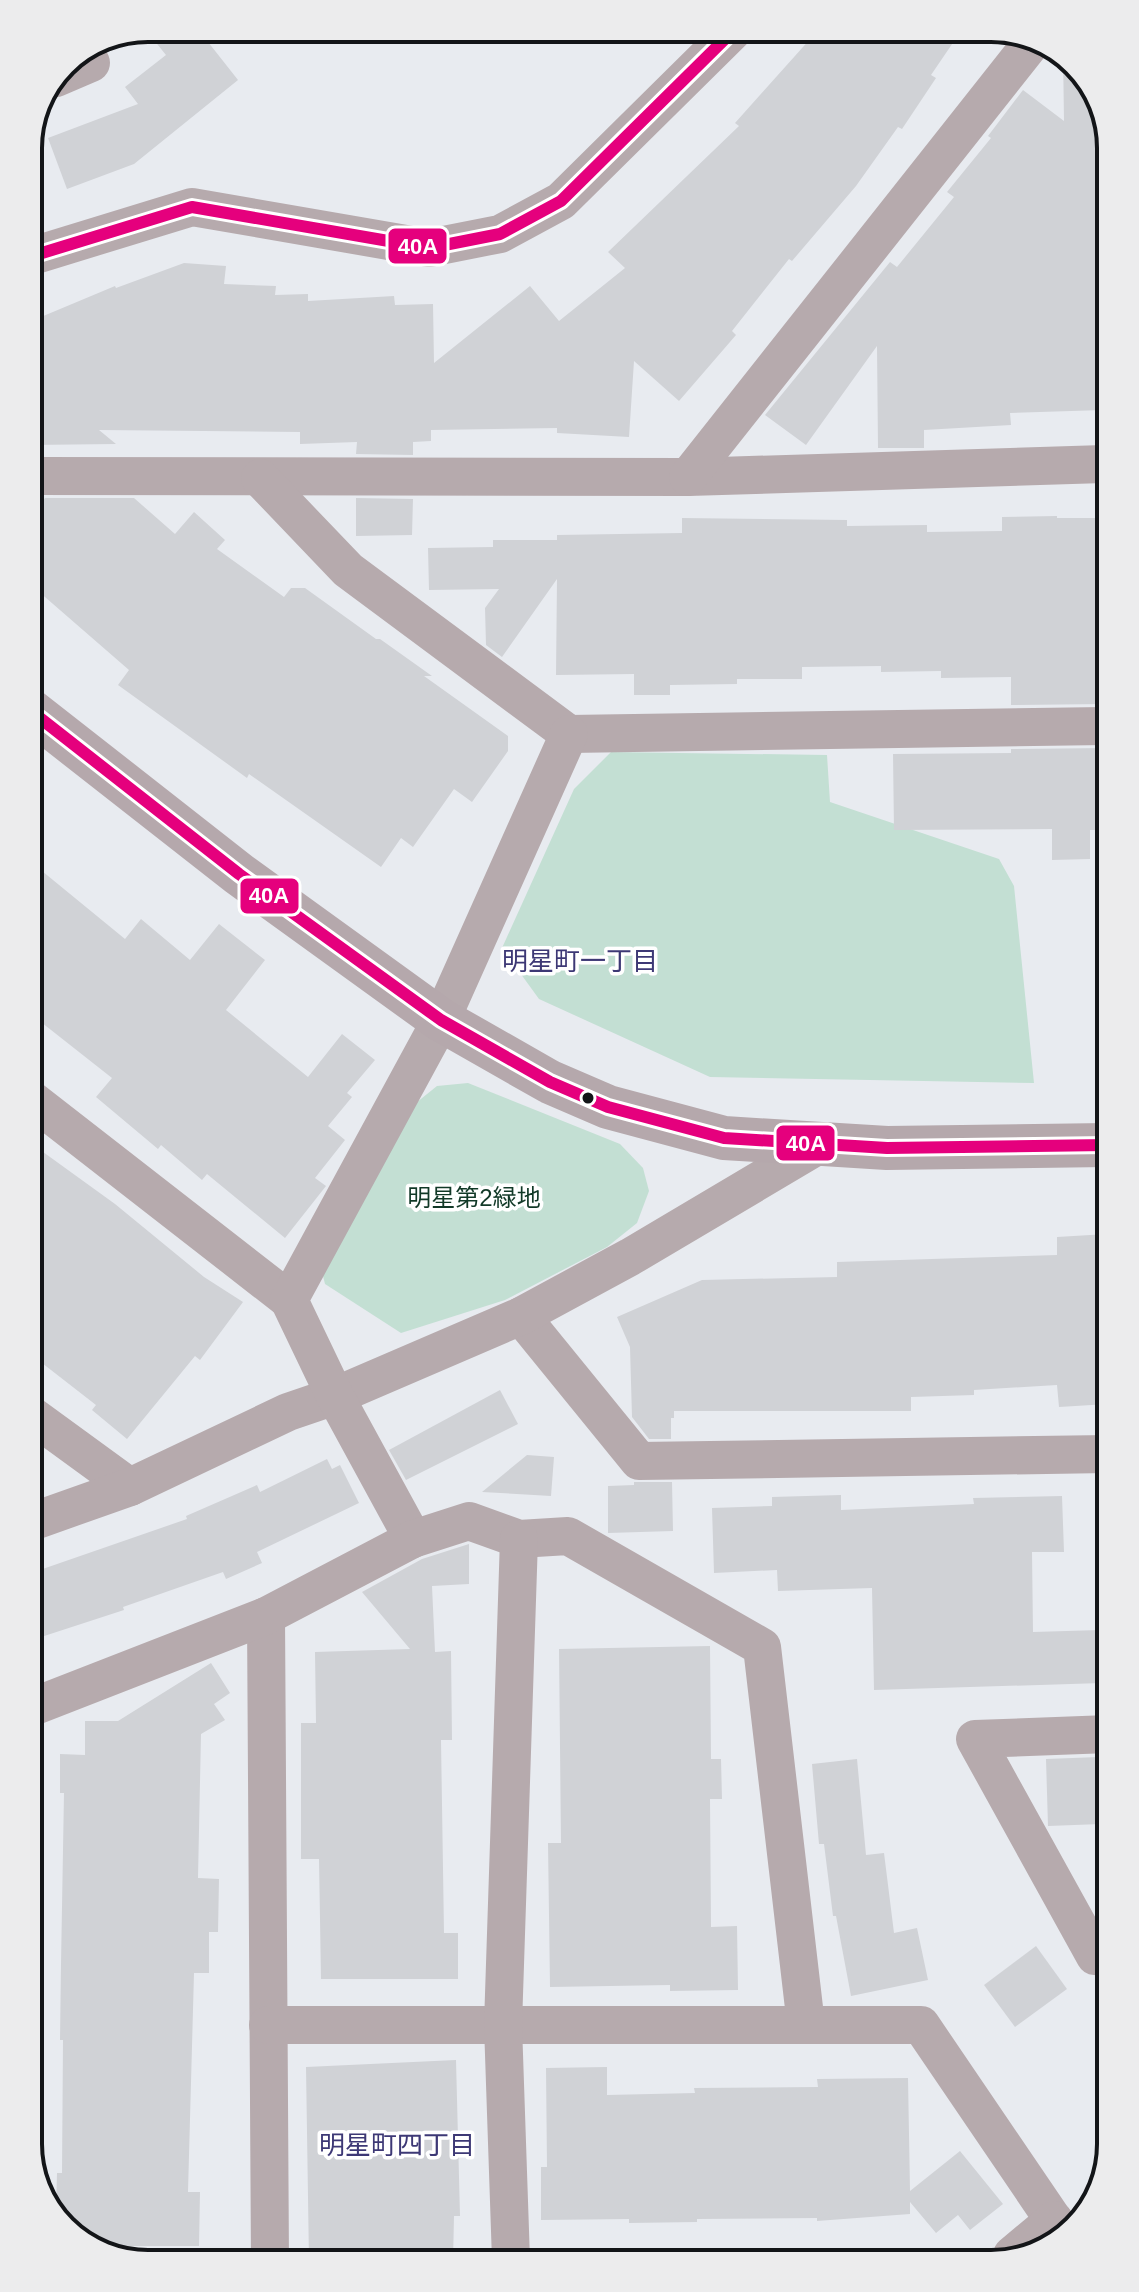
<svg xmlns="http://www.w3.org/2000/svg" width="1139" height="2292" font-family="Helvetica,'Noto Sans JP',sans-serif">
<rect width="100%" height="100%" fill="#e8ebf0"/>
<g fill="#c3dfd3">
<polygon points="611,752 827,755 830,802 999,859 1014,886 1034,1083 710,1077 539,999 502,948 574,789"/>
<polygon points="468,1083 620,1144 643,1168 649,1191 637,1223 607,1247 505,1300 401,1333 325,1284 320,1264 401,1115 437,1086"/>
</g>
<g fill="#d0d2d6">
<polygon points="197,28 238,80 134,164 67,189 48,138 138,104 125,87 166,55 145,29"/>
<polygon points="820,28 963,28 931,75 936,78 902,129 898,127 856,186 792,261 789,259 732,331 736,335 679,401 634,361 629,437 557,433 557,428 431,430 431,441 413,442 413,455 356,454 357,442 300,444 300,432 99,430 116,444 30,445 29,322 115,286 116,288 184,263 226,266 224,284 276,286 275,295 308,294 308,301 394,296 395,305 433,304 434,363 530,286 559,321 625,268 608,252 739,126 735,123"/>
<polygon points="1063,52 1102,102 1103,256 1100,256 1103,410 1010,413 1011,425 924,430 924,448 878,448 877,346 806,445 765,415 890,262 897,267 954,197 947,192 991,138 988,136 1023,90 1064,121"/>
<polygon points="45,498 134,498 175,534 194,512 225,540 217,549 284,597 291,588 305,588 376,639 380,639 432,676 424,676 508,736 508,751 472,802 454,789 413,847 401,838 381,867 249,774 247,778 118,685 129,670 30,584 30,516"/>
<polygon points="356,498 413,499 412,535 356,536"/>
<polygon points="1057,516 1057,518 1104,518 1105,704 1011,705 1011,677 941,678 941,671 881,672 881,666 802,667 802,679 737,679 737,684 670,685 670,695 634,695 634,674 556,675 557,579 502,657 486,645 485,608 499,589 429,590 428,548 493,547 493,540 557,540 557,535 682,533 682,518 847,520 847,526 927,525 927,532 1002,531 1002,517"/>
<polygon points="1105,748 1105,830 1090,830 1090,859 1052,860 1052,829 894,830 893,754 1011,753 1011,749"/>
<polygon points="31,862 125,939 141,919 190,960 219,924 265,960 226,1010 308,1077 342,1034 375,1060 347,1093 352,1097 328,1126 345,1140 315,1178 326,1186 285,1238 207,1174 202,1180 161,1145 158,1149 96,1097 112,1078 32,1015"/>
<polygon points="32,1144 115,1204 204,1277 243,1302 200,1360 195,1356 127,1439 92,1410 96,1405 33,1356"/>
<polygon points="1107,1234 1108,1404 1059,1407 1057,1385 974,1390 974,1395 911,1397 911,1411 674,1411 674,1418 671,1418 671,1439 649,1439 632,1417 630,1347 617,1317 702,1280 837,1277 837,1262 1057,1255 1057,1237"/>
<polygon points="500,1390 518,1424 406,1480 389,1450"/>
<polygon points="527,1455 554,1457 551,1496 482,1492"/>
<polygon points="327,1459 332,1469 340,1465 359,1503 257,1552 262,1563 226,1579 223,1572 123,1607 124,1610 35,1639 34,1572 187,1519 186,1516 257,1485 260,1492"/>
<polygon points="634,1482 672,1482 673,1531 608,1533 608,1486 634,1485"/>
<polygon points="841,1495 841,1510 974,1504 973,1498 1062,1496 1064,1552 1032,1552 1033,1632 1100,1630 1102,1683 874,1690 872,1588 778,1591 777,1570 714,1573 712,1508 772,1506 772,1497"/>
<polygon points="469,1544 469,1584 432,1586 435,1652 451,1651 452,1740 441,1740 444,1933 458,1933 458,1979 321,1979 319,1859 301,1859 301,1723 316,1723 315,1652 410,1649 362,1592 422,1559"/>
<polygon points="710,1646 711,1759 721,1759 722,1799 710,1799 711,1927 737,1926 738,1990 670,1991 670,1985 550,1987 548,1843 561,1843 559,1649"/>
<polygon points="211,1663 230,1693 214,1704 225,1720 201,1734 198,1878 219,1879 218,1932 209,1932 209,1973 194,1973 188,2192 200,2192 199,2246 122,2246 121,2257 81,2244 56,2213 57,2173 62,2173 63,2040 60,2040 61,1964 64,1793 60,1793 60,1754 85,1755 85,1721 118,1721"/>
<polygon points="1099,1757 1101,1824 1048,1826 1046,1759"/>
<polygon points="857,1759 866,1855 884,1853 894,1933 917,1928 928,1980 851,1996 836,1916 833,1916 824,1844 819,1844 812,1764"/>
<polygon points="1036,1946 1067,1989 1015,2027 984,1985"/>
<polygon points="456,2060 460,2216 454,2216 453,2261 309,2262 306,2067"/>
<polygon points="607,2067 607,2095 695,2093 694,2088 818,2087 817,2079 908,2078 910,2191 960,2151 1003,2204 970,2230 958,2215 936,2233 910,2202 910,2214 817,2221 817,2218 697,2219 697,2222 629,2223 629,2219 541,2220 541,2167 547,2167 546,2068"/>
</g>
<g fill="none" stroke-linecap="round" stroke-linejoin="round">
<polyline stroke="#b6aaad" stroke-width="18" points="413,28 423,34 479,28"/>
<g stroke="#b6aaad" stroke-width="38">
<polyline points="56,78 91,63 84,54"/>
<polyline points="29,257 192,207 429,248 500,234 561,201 736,28"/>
<polyline points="30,476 688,477 1104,464"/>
<polyline points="688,477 1033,41"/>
<polyline points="260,478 348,570 569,734 1105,726"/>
<polyline points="32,1100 289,1300"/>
<polyline points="521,1316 639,1461 1108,1454"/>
<polyline points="34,1417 130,1487"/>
<polyline points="34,1521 130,1487 288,1412 335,1396 521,1316 630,1257 819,1145"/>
<polyline points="413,1539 335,1396 289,1300 441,1020 569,734"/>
<polyline points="266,1616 270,2263"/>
<polyline points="35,1706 266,1616 413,1539 469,1521 519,1539 568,1536 762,1647 806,2025"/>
<polyline points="1109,1734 975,1739 1095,1956 1110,1957"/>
<polyline points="268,2025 921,2025 1063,2234"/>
<polyline points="1012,2255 1054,2220"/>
<polyline points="511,2260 503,2025 519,1539"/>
</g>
<polyline stroke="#b5a8ac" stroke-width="44" points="31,711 239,874 441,1020 550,1082 608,1107 724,1138 887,1148 1107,1145"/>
<defs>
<g id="bus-1">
<polyline points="29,257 192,207 429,248 500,234 561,201 736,28"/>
<polyline points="31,711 239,874 441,1020 550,1082 608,1107 724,1138 887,1148 1107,1145"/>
</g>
</defs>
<use href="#bus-1" stroke="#fff" stroke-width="18"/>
<use href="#bus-1" stroke="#e5007d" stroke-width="12"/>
</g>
<circle fill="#131518" stroke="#fff" stroke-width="3" cx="588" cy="1098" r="7"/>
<g text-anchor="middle" stroke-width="7" stroke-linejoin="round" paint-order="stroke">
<g font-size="24" fill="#113927" stroke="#fff">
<text x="474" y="1206">明星第2緑地</text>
</g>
<g font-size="26" fill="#3d3875" stroke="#fff">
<text x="580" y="970">明星町一丁目</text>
<text x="397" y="2154">明星町四丁目</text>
</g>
</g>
<path d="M0 0H1139V2292H0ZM148 42H991A106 106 0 0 1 1097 148V2144A106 106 0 0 1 991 2250H148A106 106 0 0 1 42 2144V148A106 106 0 0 1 148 42Z" fill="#ececed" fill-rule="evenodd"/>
<path fill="none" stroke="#131518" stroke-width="4" d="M148 42H991A106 106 0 0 1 1097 148V2144A106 106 0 0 1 991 2250H148A106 106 0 0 1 42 2144V148A106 106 0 0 1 148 42Z"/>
<g stroke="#fff" stroke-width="3">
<rect x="387" y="227" width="61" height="38" rx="8" fill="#e5007d"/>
<rect x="239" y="877" width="61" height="38" rx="8" fill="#e5007d"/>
<rect x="775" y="1124" width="61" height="38" rx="8" fill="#e5007d"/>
</g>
<g font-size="22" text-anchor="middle" font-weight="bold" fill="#fff">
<text x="418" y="254">40A</text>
<text x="269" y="903">40A</text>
<text x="806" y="1151">40A</text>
</g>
</svg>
